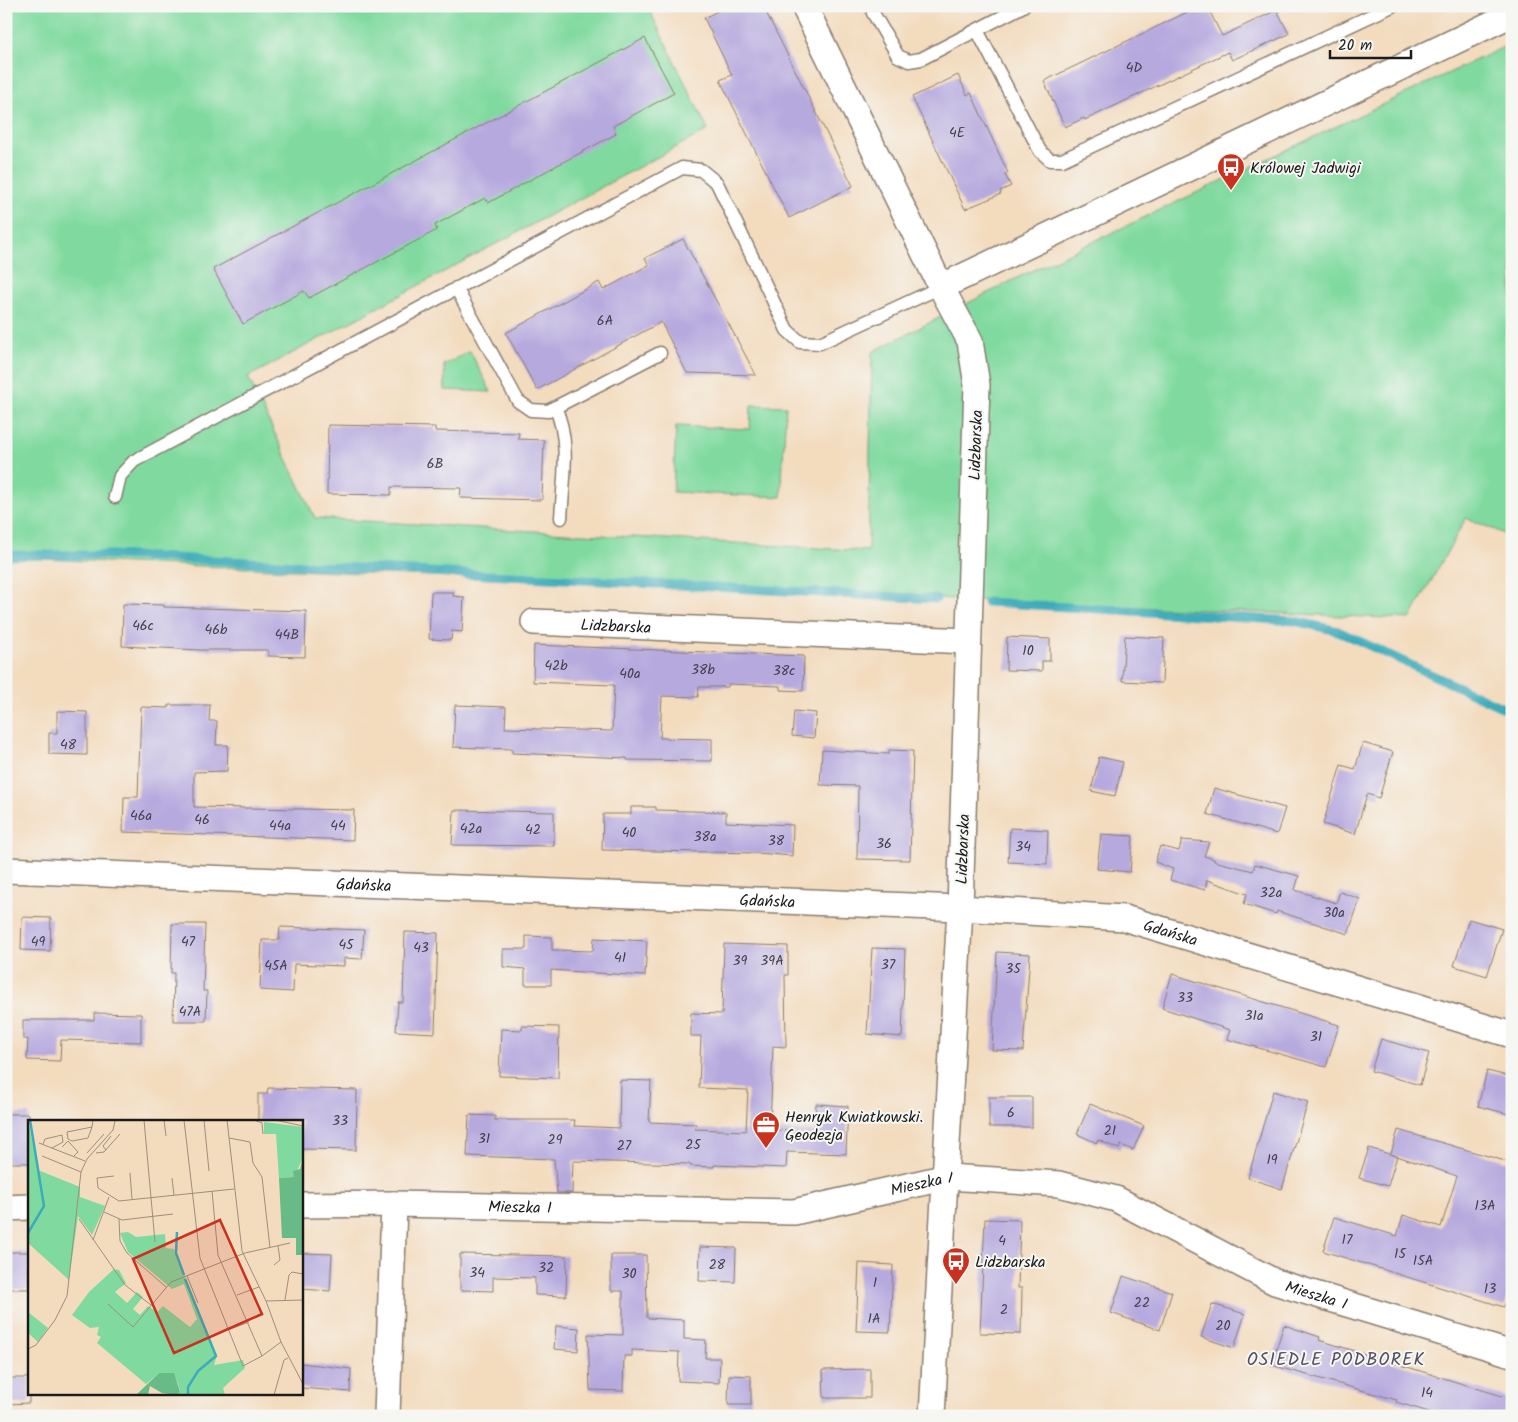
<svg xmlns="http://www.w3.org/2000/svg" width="1518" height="1422" viewBox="0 0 1518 1422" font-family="Kalam,sans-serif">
<rect width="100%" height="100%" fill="#f6f6f2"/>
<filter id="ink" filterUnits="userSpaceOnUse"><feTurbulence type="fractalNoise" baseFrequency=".02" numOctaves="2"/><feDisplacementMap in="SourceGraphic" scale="10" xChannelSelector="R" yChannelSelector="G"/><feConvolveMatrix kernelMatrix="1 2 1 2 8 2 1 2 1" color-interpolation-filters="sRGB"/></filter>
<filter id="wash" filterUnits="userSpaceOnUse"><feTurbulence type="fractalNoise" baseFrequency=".0096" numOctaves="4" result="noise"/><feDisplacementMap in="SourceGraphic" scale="20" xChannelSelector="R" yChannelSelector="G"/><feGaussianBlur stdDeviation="1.12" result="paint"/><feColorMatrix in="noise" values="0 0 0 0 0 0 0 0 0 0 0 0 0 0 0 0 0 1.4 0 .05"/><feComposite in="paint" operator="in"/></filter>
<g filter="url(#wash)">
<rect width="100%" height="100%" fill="#f3dbbe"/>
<!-- green -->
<path fill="#80da9f" stroke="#4e7b5e" d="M6 6H653L649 9 708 130 248 377 315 518 868 551 872 352 1023 275 1512 43V537L1466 518 1410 619 40 559 6 560Z
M470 351 491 392 445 390 444 365Z
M751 405 786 406 781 497 673 492 676 426 750 429Z"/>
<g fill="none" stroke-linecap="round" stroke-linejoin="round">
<!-- stream -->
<path stroke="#3cabba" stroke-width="9" d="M6 555H115L936 599
M987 602 1295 621 1338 631 1512 712"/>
</g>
<g id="blocks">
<!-- building -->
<path fill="#b5a9de" d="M727 6H763L853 186 789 218 720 80 732 75 704 18Z
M1200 6H1207L1222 36 1277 10 1289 34 1232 60 1228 52 1085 120 1084 118 1065 127 1044 81Z
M645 38 674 93 613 126 616 134 550 169 488 203 485 198 435 225 437 230 309 298 304 291 243 324 213 269Z
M958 75 967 95 971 93 1008 173 1005 175 1011 186 1000 191 1001 194 965 209 912 97Z
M683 239 756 375 687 373 661 322 537 390 506 333 599 282 603 290 649 265 645 258Z
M328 425 435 427V431L519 433 518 439 544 440 542 500 460 498 461 488 391 487V495L327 494Z
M431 592H454L453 596 464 597 462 632 452 631 451 640 429 639Z
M123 604 164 605V607L306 611 305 657 268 656V650H200L122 646Z
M1125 636 1164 638 1162 683 1122 681Z
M1007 637 1050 639V661H1042V671L1006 670Z
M534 645 804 656 803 691 780 690V686L728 684V687H699L698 697 662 696 660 738 712 739V761L627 760V758L512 753V749L453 747 455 705 506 707 505 728 612 731 614 685 533 682Z
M169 705H210L209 721H217L216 745H228L227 771 194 772V807L354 810 353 840 123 832 124 797H138L141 707 169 708Z
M57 711 87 712V755L49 754V733H57Z
M794 711 816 713 814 738 792 736Z
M1363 743 1393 752 1379 798 1367 794 1355 834 1323 824 1341 765 1355 769Z
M822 750 889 754V750L913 751 910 860 857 859 858 786 820 785Z
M1099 757 1123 762 1115 796 1091 791Z
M1214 788 1285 808 1277 834 1207 814Z
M631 807H656V810L726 812V822L793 825 792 856 758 853 602 850 603 814H631Z
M454 810 554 812V846L452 845Z
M1010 828 1048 830 1047 864 1008 862Z
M1101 834 1133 836 1130 872 1097 869Z
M1182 840 1209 842 1204 856 1214 859V861L1253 871 1255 864 1299 876 1295 890 1336 903 1340 892 1360 899 1348 934 1277 911 1276 914 1244 904 1247 894 1207 880 1205 890 1170 880 1173 869 1155 862 1160 846 1179 851Z
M22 917 51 918 50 951 21 950Z
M1469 919 1502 929 1487 976 1454 966Z
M172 924H205L203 991H207L206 1021H173L174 973H171Z
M280 927 364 930 362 959 344 958V966L294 964 293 992 260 990 262 940H279Z
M405 932 438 933 435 1033 396 1031 398 1002H403Z
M526 936 552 937V950L593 951 594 938 647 941 645 976 551 970V985H525V969L503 967V949H526Z
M724 944 788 946V975H785L786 1047 773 1046 770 1130 815 1132 816 1104 848 1106 846 1154 787 1152 786 1168 714 1165V1167L690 1166V1164L573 1161 572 1193H557L554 1159 467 1156 469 1115 495 1116V1120H575L574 1126 619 1128 620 1080 651 1081 649 1122 696 1124 695 1129 746 1131 748 1090 699 1088 701 1036H691V1013L722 1014Z
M872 948 905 949 902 1037 867 1034Z
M997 952 1030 954 1023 1051 992 1050Z
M1172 974 1339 1025 1326 1067 1227 1039 1230 1030 1162 1008Z
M94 1013 141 1014V1042L61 1040 60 1061 27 1060 28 1039H23V1020H94Z
M522 1026 559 1027 558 1078 499 1076 501 1029 522 1030Z
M1381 1039 1429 1053 1420 1085 1371 1071Z
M1487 1071 1512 1077V1115L1478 1106Z
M268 1088 357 1090 356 1150 301 1149V1121H258V1094H267Z
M1273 1091 1308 1102 1282 1189 1248 1178Z
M989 1097H1032V1127H989Z
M1090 1104 1144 1126 1133 1150 1121 1145 1119 1149 1098 1140 1097 1143 1077 1134Z
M6 1114H29V1163H6Z
M1398 1130 1512 1163V1281L1504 1307 1323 1251 1334 1217 1397 1236 1403 1215 1441 1227 1457 1176 1397 1156 1388 1186 1359 1178 1369 1148 1396 1156 1391 1154Z
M985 1219 1020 1220 1018 1288H1022L1021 1334 980 1333Z
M700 1247 736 1248 735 1282 699 1281Z
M6 1252H29V1289H6Z
M301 1253 332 1254 330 1291 301 1289Z
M460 1254 567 1256 566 1296 535 1295V1278L493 1277V1291L460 1290Z
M611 1255H646L647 1318 684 1320V1339L706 1340 705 1358H720L719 1383 678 1381 679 1352 632 1350V1356H624L623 1391 590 1390 588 1334 623 1335V1291H611Z
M859 1263 893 1265 890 1332 856 1331Z
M1123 1276 1172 1292 1160 1330 1111 1313Z
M1212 1304 1245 1314 1234 1348 1201 1337Z
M1284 1325 1320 1337 1319 1340 1512 1399V1416H1442L1396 1402 1397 1400 1271 1365Z
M556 1326 579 1328 578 1351 554 1349Z
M301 1363 351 1369 350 1392 301 1388Z
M870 1369V1398H824L823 1370Z
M729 1375 751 1376V1405H728Z
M6 1378H29V1403L6 1404Z"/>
</g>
</g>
<g filter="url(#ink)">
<use href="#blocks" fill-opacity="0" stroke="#887c6d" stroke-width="1"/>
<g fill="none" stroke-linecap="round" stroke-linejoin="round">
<!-- service casing -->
<g stroke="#887c6d" stroke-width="15">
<path id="service" d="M873 13 898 56 909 61 921 59 1023 6
M977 30 1040 151 1050 160H1062L1392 6
M456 288 518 401 531 410 548 411 660 353
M555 407C571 441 563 482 561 518
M115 497 120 476 134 461 682 168 701 170 717 183 787 330 800 342 820 343 941 287"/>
</g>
<!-- minor casing -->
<g stroke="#887c6d" stroke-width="28">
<g id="minor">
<path d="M804 6 941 287 970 341 977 385 960 908 932 1416"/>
<path d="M941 287 1512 14"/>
<path id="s1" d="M534 622 968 641"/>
<path id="s2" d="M6 870 960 908 1124 918 1512 1035"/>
<path id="s3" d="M301 1205 394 1204 794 1212 947 1177 1059 1184 1116 1199 1275 1282 1512 1354"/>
<path d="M6 1208 29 1207"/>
<path d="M387 1416 394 1204"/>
</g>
</g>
<!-- service -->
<use href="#service" stroke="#fff" stroke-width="12"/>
<!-- minor -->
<use href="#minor" stroke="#fff" stroke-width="25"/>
</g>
</g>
<!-- icons -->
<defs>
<g id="bus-pin" transform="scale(1.4375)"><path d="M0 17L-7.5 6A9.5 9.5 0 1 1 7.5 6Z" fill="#c8321e" stroke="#f6f6f2"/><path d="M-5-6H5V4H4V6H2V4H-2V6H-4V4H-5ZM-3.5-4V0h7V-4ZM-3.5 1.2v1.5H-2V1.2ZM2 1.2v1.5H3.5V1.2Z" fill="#fff"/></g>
<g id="office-pin" transform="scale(1.4375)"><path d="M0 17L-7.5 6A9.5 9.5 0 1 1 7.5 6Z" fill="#c8321e" stroke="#f6f6f2"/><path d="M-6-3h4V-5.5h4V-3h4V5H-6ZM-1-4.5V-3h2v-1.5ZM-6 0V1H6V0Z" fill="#fff"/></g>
</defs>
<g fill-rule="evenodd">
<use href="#bus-pin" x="1231" y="167"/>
<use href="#office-pin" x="766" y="1125"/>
<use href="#bus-pin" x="956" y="1261"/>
</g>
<g text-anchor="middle" stroke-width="4" stroke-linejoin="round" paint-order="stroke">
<!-- number labels -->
<g font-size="14" fill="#423f4c">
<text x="1134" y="72">4D</text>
<text x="957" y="137">4E</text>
<text x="605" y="325">6A</text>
<text x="435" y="468">6B</text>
<text x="143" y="630">46c</text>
<text x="216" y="634">46b</text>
<text x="287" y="639">44B</text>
<text x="1028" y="655">10</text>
<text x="556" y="670">42b</text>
<text x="703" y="674">38b</text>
<text x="784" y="675">38c</text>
<text x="630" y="678">40a</text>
<text x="68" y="749">48</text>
<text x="141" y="820">46a</text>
<text x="202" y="824">46</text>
<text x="280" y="830">44a</text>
<text x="338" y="830">44</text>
<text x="471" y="833">42a</text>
<text x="533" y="834">42</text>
<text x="629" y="837">40</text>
<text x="705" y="841">38a</text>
<text x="776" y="845">38</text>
<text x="884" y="848">36</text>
<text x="1023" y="851">34</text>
<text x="1271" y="897">32a</text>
<text x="1334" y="917">30a</text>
<text x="38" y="946">49</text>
<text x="188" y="946">47</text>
<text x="346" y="949">45</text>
<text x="421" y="952">43</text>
<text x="620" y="962">41</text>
<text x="740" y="965">39</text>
<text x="772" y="965">39A</text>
<text x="888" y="969">37</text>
<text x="276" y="970">45A</text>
<text x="1013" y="973">35</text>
<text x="1185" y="1002">33</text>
<text x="190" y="1016">47A</text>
<text x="1254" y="1020">31a</text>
<text x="1316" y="1041">31</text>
<text x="1011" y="1117">6</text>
<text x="340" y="1125">33</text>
<text x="1110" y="1135">21</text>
<text x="484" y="1143">31</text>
<text x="555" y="1144">29</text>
<text x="693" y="1149">25</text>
<text x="624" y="1150">27</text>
<text x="1272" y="1164">19</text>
<text x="1485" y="1210">13A</text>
<text x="1347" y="1244">17</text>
<text x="1002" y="1245">4</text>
<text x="1400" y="1258">15</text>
<text x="1423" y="1265">15A</text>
<text x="717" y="1269">28</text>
<text x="546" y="1272">32</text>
<text x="477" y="1277">34</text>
<text x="629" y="1278">30</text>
<text x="875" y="1287">1</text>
<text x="1490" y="1293">13</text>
<text x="1142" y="1307">22</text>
<text x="1004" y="1314">2</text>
<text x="874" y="1323">1A</text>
<text x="1223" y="1330">20</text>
<text x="1427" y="1397">14</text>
</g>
<!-- poi labels -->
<g font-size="16" fill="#1c1c1c" stroke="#f6f6f2" text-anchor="start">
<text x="1250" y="173">Królowej Jadwigi</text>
<text x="785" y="1122">Henryk Kwiatkowski.<tspan x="785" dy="18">Geodezja</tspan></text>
<text x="975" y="1267">Lidzbarska</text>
</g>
<!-- street labels -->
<g font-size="16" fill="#1c1c1c" stroke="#f6f6f2">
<text transform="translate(975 445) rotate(-88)" y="6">Lidzbarska</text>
<text dy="6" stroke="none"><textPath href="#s1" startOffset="82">Lidzbarska</textPath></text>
<text transform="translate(962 849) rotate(-88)" y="6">Lidzbarska</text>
<text dy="6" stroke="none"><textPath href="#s2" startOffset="358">Gdańska</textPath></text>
<text dy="6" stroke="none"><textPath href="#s2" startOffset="762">Gdańska</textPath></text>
<text dy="6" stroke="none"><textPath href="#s2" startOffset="1168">Gdańska</textPath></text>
<text dy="6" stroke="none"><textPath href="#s3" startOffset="624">Mieszka I</textPath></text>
<text dy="6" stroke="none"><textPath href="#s3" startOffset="219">Mieszka I</textPath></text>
<text dy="6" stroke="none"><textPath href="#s3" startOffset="1044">Mieszka I</textPath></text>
</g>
<!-- neighbourhood labels -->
<g font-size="18" letter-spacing="1" fill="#524d60" stroke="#f6f6f2">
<text x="1336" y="1365">OSIEDLE PODBOREK</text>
</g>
</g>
<!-- overview -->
<g transform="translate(28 1120)">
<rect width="275" height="275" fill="#f3dbbe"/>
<path d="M0 0 10 50 52 67V77L77 86 64 115 50 96 41 160 0 123ZM236 2 275 7V38L266 57 251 58 248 14H236ZM100 112 108 117 137 114 138 128 146 129 189 235 186 245 215 240 217 248 195 268 197 275H149L152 271 149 261 131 253 118 264 69 223 73 217 69 215 71 207 62 208 44 195 61 172 86 149 91 150 98 163 87 172 99 183 109 172 115 177 105 189 112 195 120 186 129 192 135 186 162 207 169 199 156 164 144 169 100 132 92 113ZM0 192 20 208 10 222 0 213Z" fill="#80da9f"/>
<path d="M274 25H275V135H268V118H254L251 58 266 57 265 51 272 49 275 38ZM131 253H146L152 272 149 275 134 273 122 266 120 275H108Z" fill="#68ba86"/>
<path fill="none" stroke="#3cabba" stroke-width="2.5" d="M149 112 148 133 156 155M0 113 16 86 2 0M157 159 188 236 170 251 160 267V275"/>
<path fill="none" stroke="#9d8f7d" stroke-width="1" d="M116 0 127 122M136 0 138 16M156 0 172 138 215 246 234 236M176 0 181 51M199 0 214 131 238 181 253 222 275 264M226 0 234 3 235 14M247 0 275 6M64 7 39 12 40 19 44 21 60 18 64 7 65 0M201 18 222 22 225 43 234 57 242 128M11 23 57 41M15 24 17 19 34 15 35 22 24 28M34 27 40 21 50 32 46 36M78 30 75 26 83 16M59 33 76 14M68 33 76 32 92 14M14 36 53 52M102 53 104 79M86 56 69 58 70 68 91 81 206 69M144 58 146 75M184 71 190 135 234 236 253 222M76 92 94 100 145 94M51 99 97 165 123 185M91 99 92 121 99 133 138 167M65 120 81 77M246 145 252 140 250 126M159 156 170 183M209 175 231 167M257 180 261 155 264 152 275 154M238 181 275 180M80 184 105 207 143 162 217 133 262 123M200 210 221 202M0 229 8 225 27 200 39 176 53 52 59 39 85 10 87 1M246 275 256 240 260 238"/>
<path fill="#c8321e" fill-opacity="0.15" stroke="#c8321e" stroke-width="2.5" d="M192 100 234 194 146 233 105 139Z"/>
<rect width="275" height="275" fill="none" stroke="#1c1c1c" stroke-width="2.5"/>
</g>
<!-- margin -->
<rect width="1518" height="1422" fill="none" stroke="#f6f6f2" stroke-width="25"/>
<!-- scale -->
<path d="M1330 50v8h81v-8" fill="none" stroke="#1c1c1c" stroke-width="2.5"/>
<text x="1338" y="50" font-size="15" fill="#1c1c1c" stroke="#f6f6f2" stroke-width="4" paint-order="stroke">20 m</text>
</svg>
